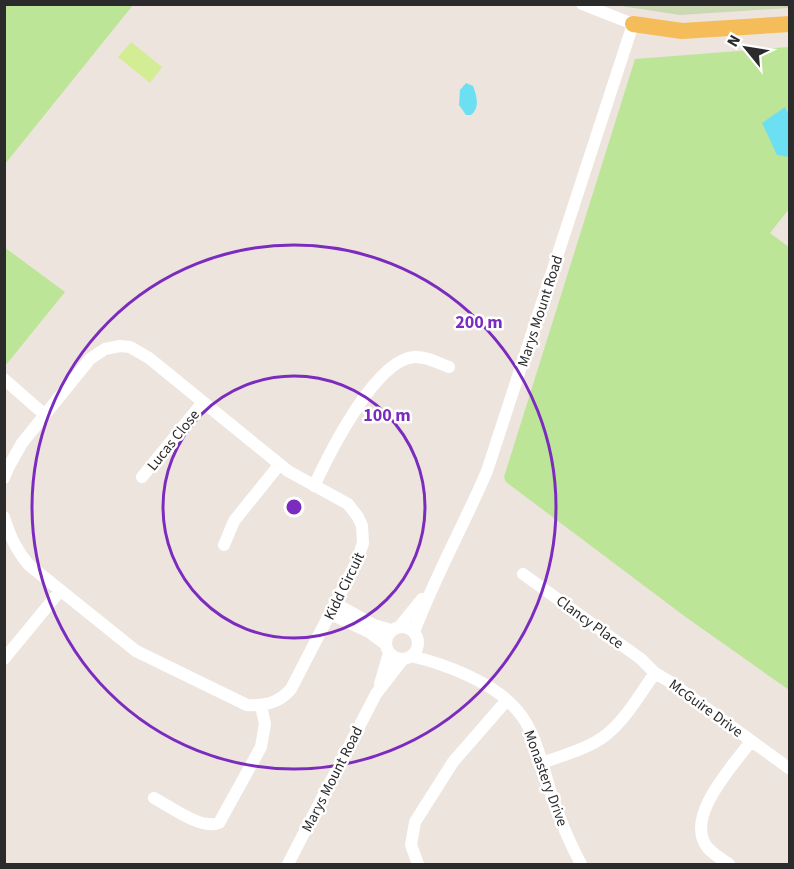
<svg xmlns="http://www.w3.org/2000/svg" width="794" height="869" viewBox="0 0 794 869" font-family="'Source Sans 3',sans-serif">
<rect width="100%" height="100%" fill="#ede4dd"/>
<!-- green -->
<path fill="#bce597" d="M5 4 133 5 5 164 4 5Z
M789 47V209L770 233 790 248 789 690 687 618 506 482 504 477 635 59Z
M4 247 65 292 5 366H4Z"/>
<!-- cemetery -->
<path fill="#cad8b3" d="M789 4V8L680 15 615 5Z"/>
<!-- pitch -->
<path fill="#d2ed93" d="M131 42 162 67 150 83 118 57Z"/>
<!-- water -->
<path fill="#6ce0f2" d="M466 83 473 86C477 96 480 108 471 115H466L459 105 460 90Z
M785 107 789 115V157L777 155 762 123Z"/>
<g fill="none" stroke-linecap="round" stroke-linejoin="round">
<!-- minor -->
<path stroke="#fff" stroke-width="12" d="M4 379 45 415
M142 477 203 402
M4 478 8 468 22 443 90 359 105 349 120 346 130 347 149 358 288 471 348 504 358 517 362 526 363 543 357 561 291 689C279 703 265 706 247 705L136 651 29 565C16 550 10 536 4 517
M314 486C329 454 375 360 414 357 426 356 438 363 449 367
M224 545 234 521 279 465
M523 574 641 659 655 673
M336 604 374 625 391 630
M331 614 369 632 385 644
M400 626 422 599
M386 643a16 16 0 1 1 32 0a16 16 0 1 1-32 0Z
M414 632C435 576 464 525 487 471L633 24 582 4
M411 656C445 664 493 682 516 709 536 731 542 765 551 793 559 817 569 842 581 864
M4 659 60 591
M380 684 389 653
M542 763C563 755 588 749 606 735 626 719 640 694 655 673L672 683 790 769
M154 798C171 807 201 830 219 823L261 747 265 724 261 706
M288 864 376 694 403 659
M418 864 411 845 415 822 453 762 507 700
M729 864C721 859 713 854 707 847 684 816 734 765 751 741"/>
<!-- major -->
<path stroke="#f5bd5a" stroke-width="16" d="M633 24 682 31 790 24"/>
</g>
<!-- distance rings -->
<g fill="none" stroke="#7b2cbf" stroke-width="3">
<circle cx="294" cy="507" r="131"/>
<circle cx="294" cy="507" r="262"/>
</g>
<g text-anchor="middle" stroke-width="5" stroke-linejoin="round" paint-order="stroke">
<!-- street labels -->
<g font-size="15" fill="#2b2b2b" stroke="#fff">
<text transform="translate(540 311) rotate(-72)" y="5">Marys Mount Road</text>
<text transform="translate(173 440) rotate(-51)" y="5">Lucas Close</text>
<text transform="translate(344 586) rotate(-64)" y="5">Kidd Circuit</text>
<text transform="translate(590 622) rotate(36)" y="5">Clancy Place</text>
<text transform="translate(706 708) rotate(36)" y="5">McGuire Drive</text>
<text transform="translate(546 778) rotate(70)" y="5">Monastery Drive</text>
<text transform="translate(332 779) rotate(-63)" y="5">Marys Mount Road</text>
</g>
</g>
<circle cx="294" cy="507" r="9" fill="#7b2cbf" stroke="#fff" stroke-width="3"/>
<g font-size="18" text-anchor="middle" font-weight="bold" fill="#7b2cbf" stroke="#fff" stroke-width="5" stroke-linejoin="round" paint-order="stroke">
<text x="479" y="328">200 m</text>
<text x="387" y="421">100 m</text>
</g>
<!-- border -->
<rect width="794" height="869" fill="none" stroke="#2b2b2b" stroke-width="12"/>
<!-- north arrow -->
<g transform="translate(746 48) rotate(300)" stroke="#ffffff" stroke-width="4.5" paint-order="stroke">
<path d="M0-4.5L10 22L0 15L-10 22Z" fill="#2b2b2b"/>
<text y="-9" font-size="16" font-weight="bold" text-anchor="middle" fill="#2b2b2b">N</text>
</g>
</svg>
